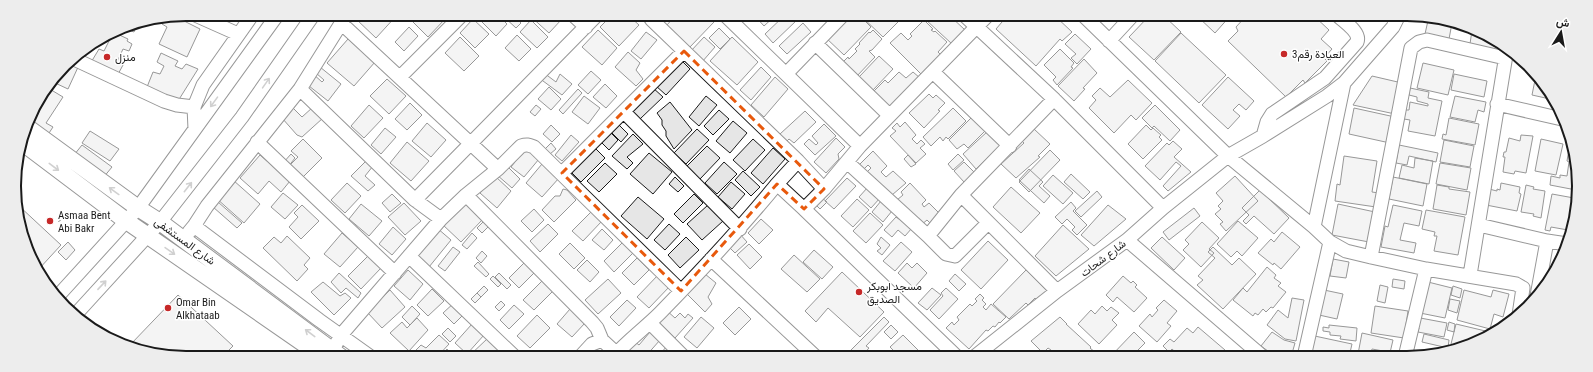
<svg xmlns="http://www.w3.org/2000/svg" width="1593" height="372" viewBox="0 0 1593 372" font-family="'Roboto Condensed',Vazirmatn,sans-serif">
<rect width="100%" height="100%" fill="#fff"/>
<!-- building -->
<path fill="#e6e6e6" stroke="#1a1a1a" d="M361 14H396L397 15 376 38 356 19Z
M405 14H443L446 18 428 37Z
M490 14H497L507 24 496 36 482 22Z
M505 14H512L521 23 516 28 503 16Z
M557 14 562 19 549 33 529 15Z
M612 15H628L639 25 619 46 600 27Z
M676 15H706L714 22 689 48 666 26Z
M754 15H776L764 26Z
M785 15H792L797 20 773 43 765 34Z
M847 15H859L871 27 844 55 825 37Z
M860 15H905L883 37Z
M929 15H949L965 30 952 44 925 19Z
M1008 15H1054L1072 32 1062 41 1060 39 1036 66 996 29Z
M1150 15H1163L1181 32 1154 60 1129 37Z
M1196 15H1231L1215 33Z
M1247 15H1313L1329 30 1321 39 1332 49 1324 58 1327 61 1305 83 1303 80 1286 97 1228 41 1238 31 1236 27Z
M174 16 200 29 187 57 159 44 167 27 162 24 165 18Z
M1429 16 1452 23 1449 39 1425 34Z
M473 19 489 34 475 48 460 33Z
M531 20 548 37 537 48 520 32Z
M924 20 933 29 931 30 934 32 935 31 947 42 938 52 941 55 925 78 890 43 901 33 908 40 912 36 910 34Z
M803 23 811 32 787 54 779 46Z
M137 24 134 32 121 27Z
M409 27 418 36 404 51 395 42Z
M719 28 730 39 720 49 709 38Z
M598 30 617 48 602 65 582 47Z
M873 30 882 39 872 50 869 51 875 57 856 77 842 63 848 57 849 59 857 51 855 49 860 44 859 43 869 32 870 33Z
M1472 30 1493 37 1501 44 1500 50 1470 44Z
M113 32 128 39 127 41 132 44 129 51 123 49 117 62 123 65 116 78 90 64 99 49 104 51 110 39 105 37Z
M646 32 657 40 641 59 631 51Z
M1181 33 1226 75 1199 103 1155 61Z
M1075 34 1091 49 1077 64 1071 58 1076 54 1065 44Z
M517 35 531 49 519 61 505 48Z
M460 37 479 56 464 71 445 53Z
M704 37 715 47 702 62 690 52Z
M732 37 758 62 737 85 710 61Z
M348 39 375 62 354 86 327 63Z
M1060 49 1074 63 1071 67 1073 68 1057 85 1053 80 1056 77 1044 65Z
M628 52 640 63 636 70 643 79 636 86 615 67Z
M161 53 178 61 175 66 182 69 186 64 198 69 178 101 147 87 153 72 160 74 164 66 157 62Z
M879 56 893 69 873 90 859 77Z
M679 58 690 69 666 95 655 85Z
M1084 59 1097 73 1083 88 1085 89 1074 101 1058 86Z
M70 61 79 65 68 89 53 82Z
M1423 63 1454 70 1448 95 1417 88Z
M320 67 341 84 328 101 304 82 312 73 322 82 324 80 316 73Z
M761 67 771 77 751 100 740 90Z
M591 71 601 80 588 94 578 85Z
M899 72 906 78 913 72 920 78 889 110 871 94 885 80 888 83Z
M544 73 556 82 560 74 572 84 562 95 539 78Z
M1454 74 1487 81 1484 97 1451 90Z
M1536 75 1544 81 1551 97 1550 99 1532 95Z
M1372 76 1402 83 1395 114 1353 105Z
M775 77 788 89 764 117 751 105Z
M1228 77 1254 101 1246 110 1239 104 1233 110 1240 116 1228 129 1202 105Z
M387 79 406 96 389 114 370 96Z
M1128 80 1152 103 1136 120 1131 115 1114 133 1089 108 1096 100 1092 96 1100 88 1110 97Z
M605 84 617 96 606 108 593 97Z
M549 87 561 99 551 110 538 99Z
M652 87 663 97 640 119 630 109Z
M48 88 63 97 46 123 53 127 47 136 28 124 32 110Z
M1410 88 1429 92 1428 98 1442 101 1435 136 1408 131 1410 120 1404 119 1405 110H1409L1410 102 1428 106V104L1417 101V97L1409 95Z
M578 89 582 93 563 114 559 110Z
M929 94 933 98 936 95 945 103 938 110 940 111 924 128 909 113Z
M584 96 600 108 588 124 572 112Z
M706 96 717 105 699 126 689 117Z
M1455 96 1486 102 1484 112 1478 110 1475 122 1450 117Z
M670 102 692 130 674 149 666 136V131L662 125V120L657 113Z
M410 103 422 115 407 130 395 119Z
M369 105 383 118 364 138 351 126Z
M536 105 541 109 535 116 530 112Z
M1155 105 1180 130 1170 141 1154 126 1152 128 1142 118Z
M313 107 323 118 302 137 297 135 282 118 293 108 302 117Z
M953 108 966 121 948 139 946 137 943 141 940 137 931 146 923 137Z
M1354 108 1395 117 1390 143 1349 134Z
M719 110 729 119 713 135 704 126Z
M805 111 816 122 794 143 789 139 787 141 780 134Z
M975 114 988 128 968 148 964 144 957 149 949 140Z
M1449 118 1479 124 1475 145 1442 139 1443 134 1446 135Z
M733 121 747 133 730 153 716 141Z
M616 122 628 134 621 142 609 130Z
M905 122 916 135 912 139 917 144 921 140 925 144 920 148 926 154 916 163 890 136 896 131 892 128 897 123 900 127Z
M427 123 446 140 431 157 412 141Z
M824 124 836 136 815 155 804 144 809 139 816 145 818 143 812 136Z
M551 125 560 134 552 142 543 134Z
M1146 125 1151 130 1153 128 1161 135 1159 137 1162 140 1143 159 1128 144Z
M385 128 396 137 381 154 371 145Z
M697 129 709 140 686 164 674 153Z
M1034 129 1050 144 1038 156 1040 157 1016 178 1001 164 1024 143 1022 141Z
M608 130 618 140 609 150 599 140Z
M90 131 119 149 110 161 82 143Z
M988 131 1001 145 976 169 963 154Z
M633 134 643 144 627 157 633 163 627 169 612 156Z
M571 135 579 142 562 161 555 155Z
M1521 135 1533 136 1526 173 1515 171 1514 174 1503 172 1505 157H1503L1504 152H1506L1509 138 1520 141Z
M836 138 845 147 838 154 839 159 826 173 814 162Z
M303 139 322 158 302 178 290 165 298 157 291 151Z
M753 139 765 150 745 171 733 160Z
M1541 139 1563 144 1556 175 1535 171Z
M1572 139 1573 142 1576 190 1550 185 1551 176 1560 178V175L1567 176 1569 162 1567 161 1569 149 1567 148 1569 140Z
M1444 140 1474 146 1470 167 1440 162Z
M1173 141 1182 149 1174 157 1191 172 1168 191 1163 186 1181 166 1176 162 1160 180 1145 166 1167 143 1169 145Z
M407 142 429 161 411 181 390 163Z
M551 143 556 149 550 154 545 149Z
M82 145 112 167 103 178 74 155Z
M1399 145 1438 153 1436 162 1409 156 1407 165 1396 163Z
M593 146 605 158 581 182 569 170Z
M707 146 720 158 700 179 687 166Z
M526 148 539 159 524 177 511 167Z
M773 148 785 159 763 184 751 173Z
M1050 150 1060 160 1029 192 1019 182Z
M873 151 887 166 881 172 886 177 893 171 906 183 892 195 875 178 874 179 867 172 871 168 868 165 863 170 859 165Z
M649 153 672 172 653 194 630 174Z
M291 154 295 158 288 167 283 163Z
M958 154 964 160 953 170 948 164Z
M260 155 290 181 281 192 269 181 258 194 240 178Z
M908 155 916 164 911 167 904 159Z
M1344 156 1377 161 1372 192 1379 193 1376 207 1335 201 1337 184 1340 185Z
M1415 158 1433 161 1429 184 1399 178 1402 165 1414 168Z
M366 161 373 166 365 176 375 185 368 191 351 176Z
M724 162 737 174 717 194 705 183Z
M964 162 974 172 964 182 954 171Z
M605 163 617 174 599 192 587 181Z
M1440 163 1471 168 1467 190 1436 184Z
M542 164 559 178 542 197 526 183Z
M506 165 520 179 512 188 497 175Z
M1029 169 1043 182 1039 186 1050 196 1044 203 1019 180Z
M743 171 760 187 751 196 735 180Z
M1071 174 1090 192 1083 199 1064 182Z
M1053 175 1073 193 1063 204 1043 186Z
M495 176 511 191 497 208 480 193Z
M1235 176 1258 201 1226 231 1220 224 1223 222 1215 214 1221 209 1218 206 1223 201 1216 193Z
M675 177 684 186 678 192 669 184Z
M1393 177 1427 184 1423 206 1389 199Z
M847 178 856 186 834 209 825 201Z
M233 180 260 204 244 223 216 198Z
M731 182 745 194 732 209 718 197Z
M347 183 361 196 345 213 331 200Z
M910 183 926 200 922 204 924 207 929 203 941 215 931 224 927 220 921 225 897 200 903 195 901 192Z
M1501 183 1520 187 1519 193 1521 194 1517 211 1486 205 1489 189 1497 191V189L1500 190Z
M1437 185 1449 187V189L1470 192 1466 215 1433 209Z
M1526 185 1534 187 1533 189 1545 191 1541 218 1533 216 1534 214 1521 212Z
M868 187 880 198 871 208 859 197Z
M1011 187 1040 213 1021 233 993 207Z
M563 189 567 190 576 200 554 222 542 210 555 196H560Z
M1260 190 1289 218 1274 234 1254 216 1246 224 1243 221 1249 215 1242 208Z
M1097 191 1102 197 1081 217 1075 211Z
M283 193 298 205 285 219 271 207Z
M392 194 401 203 390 212 382 203Z
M694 194 703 203 683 223 674 214Z
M1552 194 1574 198 1568 230 1551 227 1550 231 1545 230Z
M638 197 664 219 647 239 621 216Z
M822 198 827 202 820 209 816 205Z
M857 199 869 210 853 227 841 216Z
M464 201 483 219 461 242 442 224Z
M881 201 892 211 883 222 872 212Z
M218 202 242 223 237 228 213 207Z
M1071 202 1076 208 1073 211 1087 225 1077 235 1072 230 1075 227 1067 219 1062 224 1055 217Z
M404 203 421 221 405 235 388 217Z
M361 204 382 221 369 236 349 219Z
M1338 204 1375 212 1369 242 1332 235Z
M18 205 61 245 38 270 23 241Z
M302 205 319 221 301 239 289 227 298 217 294 213Z
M708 205 723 221 702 240 687 224Z
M1108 205 1126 219 1094 246 1081 235Z
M1393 205 1422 211 1419 226 1404 223 1400 240 1416 243 1414 253 1381 247 1385 226 1388 227Z
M1194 208 1200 216 1169 240 1163 232Z
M534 209 544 220 532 232 521 221Z
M1426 210 1465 217 1458 255 1434 251 1437 236H1434L1435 232 1422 229Z
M592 211 602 221 583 241 572 231Z
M870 213 883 225 866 243 853 231Z
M896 217 912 228 905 236 898 230 892 237 884 230Z
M761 219 773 230 759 244 748 233Z
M484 221 489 226 482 233 477 228Z
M1238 221 1258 238 1242 256 1237 251 1231 257 1217 244Z
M1202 222 1219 238 1209 249 1214 253 1201 267 1183 250 1189 244 1185 240Z
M548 224 558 234 540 252 530 241Z
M669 224 680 234 665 250 654 240Z
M1063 225 1089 249 1056 276 1035 256Z
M393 227 406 239 392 255 379 244Z
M437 228 451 240 429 267 414 255Z
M602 229 613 240 604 250 592 240Z
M1282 232 1300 247 1281 269 1274 263 1273 265 1258 253 1271 239 1274 242Z
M342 233 358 247 340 267 324 254Z
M472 233 477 238 467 249 462 245Z
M739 233 747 242 735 253 727 245Z
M287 236 310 258 304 265 308 269 297 281 263 248 274 237 281 243Z
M686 237 699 250 680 268 668 255Z
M881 237 890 245 882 255 877 251 881 248 877 244Z
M1162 237 1185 258 1174 270 1151 248Z
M988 241 1008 260 981 289 961 270Z
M68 242 75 250 66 260 58 252Z
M623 242 633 253 614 272 604 261Z
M901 242 912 252 895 271 883 261Z
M570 243 585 258 574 269 559 254Z
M749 244 762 257 750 269 737 255Z
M453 247 460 252 445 271 438 266Z
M1213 247 1232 265 1239 258 1256 274 1223 309 1197 285 1203 280 1198 276 1215 258 1208 252Z
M814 250 833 267 822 279 803 262Z
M482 251 487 256 481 263 476 258Z
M794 255 820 279 807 292 781 269Z
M368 256 381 268 361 289 348 276Z
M637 258 649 270 634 285 622 273Z
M1333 259 1349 262 1346 278 1330 276Z
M587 260 599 272 590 282 577 270Z
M478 262 489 274 486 277 474 266Z
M524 263 534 273 519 288 509 278Z
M907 263 912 268 917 263 927 273 914 288 898 273Z
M1267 267 1276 275 1274 278 1281 283 1278 286 1286 292 1273 308 1271 307 1266 312 1263 309 1258 315 1255 313 1253 316 1233 300 1243 288 1247 292Z
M408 270 423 284 410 300 394 286Z
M1026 270 1047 291 1041 297 1040 296 1036 299 1035 298 1028 305 1026 303 1009 319 993 304Z
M842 272 884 312 860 337 828 308 816 322 805 311Z
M339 273 361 293 358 298 346 288 341 293 331 282Z
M499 273 511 285 507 289 495 277Z
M659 274 671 285 649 308 637 297Z
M705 274 716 283 708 297 712 304 705 312 687 294Z
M955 274 966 284 959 291 949 281Z
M493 276 501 284 498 287 490 279Z
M1123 276 1131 283 1133 281 1137 285 1135 287 1147 298 1134 312 1117 297 1113 302 1106 295Z
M545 278 555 289 534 310 523 300Z
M608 279 621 293 598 314 585 300Z
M1393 279 1405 281 1404 289 1392 287Z
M323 282 340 296 345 293 351 298 334 315 311 292Z
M1428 282 1452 288 1445 318 1420 313Z
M1380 285 1388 287 1385 303 1377 301Z
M484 286 488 290 481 297 477 293Z
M1453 286 1462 289 1460 298 1451 295Z
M932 288 941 295 927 310 918 303Z
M946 288 958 299 939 319 930 310 943 296 941 293Z
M432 289 444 301 428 316 417 305Z
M390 290 405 307 382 328 367 312Z
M1324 290 1343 294 1337 319 1319 315Z
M1464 290 1491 297 1493 290 1509 294 1503 317 1494 314 1490 329 1457 320Z
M477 293 481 297 475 303 471 299Z
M980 294 984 298 982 300 986 304 983 307 986 310 991 304 1006 317 1000 323 999 322 995 327 993 326 988 331 986 330 969 349 946 328 952 322 954 325 959 320 957 317 970 304 972 306 977 301 975 299Z
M178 295 233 346 223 356H163L130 345Z
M1292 298 1304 300 1296 341 1285 339 1267 325 1278 310 1288 318Z
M1450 299 1460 301 1457 313 1448 310Z
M627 300 636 308 619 326 610 317Z
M1164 300 1177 311 1167 323 1171 326 1157 342 1139 326 1150 314 1152 317 1158 310 1156 308Z
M501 301 505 305 499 311 495 307Z
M455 302 466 312 454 324 443 313Z
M514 305 524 314 509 329 500 320Z
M412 306 420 314 410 325 402 317Z
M1102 306 1107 311 1111 307 1119 313 1112 320 1117 325 1099 344 1078 324 1091 310 1095 314Z
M1375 306 1408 311 1404 338 1371 333Z
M739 307 751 319 735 335 723 323Z
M570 309 585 323 572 337 557 324Z
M666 310 675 318 680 313 685 318 688 314 693 318 675 338 656 320Z
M537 315 550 328 530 348 517 336Z
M701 317 714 328 697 348 684 337Z
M884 317 889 322 866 346 869 348 861 357H844Z
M1060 317 1067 324H1066L1091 347 1090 348 1101 357H1046L1051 350 1048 348 1043 353 1031 341Z
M1415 317 1447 323 1444 337 1418 332 1419 328 1413 327Z
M417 318 428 330 409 351 390 333 402 322 407 328Z
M1449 322 1455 324 1454 332 1447 330Z
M472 324 484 335 467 354 455 343Z
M1456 324 1494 333 1483 340 1475 341V343L1462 347 1451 344Z
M891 325 898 332 891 339 884 332Z
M1329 325 1357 328 1356 341 1340 339 1341 336 1330 335V332L1323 331V327L1329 328Z
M1198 327 1225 350 1219 357H1181L1172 349 1169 352 1163 346 1170 339 1174 342 1187 328 1193 333Z
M448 328 456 336 450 342 442 334Z
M650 332 660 340 645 357H627L623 353 634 341 639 345Z
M1134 332 1145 343 1138 350 1142 354 1140 357H1110Z
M1272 332 1284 340 1295 343 1291 357H1276L1261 346Z
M1362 333 1393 340 1389 357H1382L1383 351 1372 349 1370 356 1358 354Z
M1424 334 1449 340 1448 348 1422 342Z
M439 335 449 344 437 357H416L413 353 421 345 426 348Z
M903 335 919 351 913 357H909L905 352 900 357 890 347Z
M1310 335 1352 344 1349 357H1330L1310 352Z
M488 338 504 357H468Z
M668 345 681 357H661L659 355Z
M447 349 454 357H439Z"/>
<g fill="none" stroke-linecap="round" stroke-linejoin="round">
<!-- minor casing -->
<g stroke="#1a1a1a" stroke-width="15">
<path id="minor" d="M193 14 238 34
M572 14 586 27
M655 15 651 19 798 161 824 189
M725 15 860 146
M964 15 1054 99 1163 208
M1083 15 1228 156 1314 227 1330 242 1346 251 1371 257 1426 269 1516 284 1523 288 1519 315
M341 23 498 169
M1109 41 1133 15
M815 43 889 115
M72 58 164 101 177 105 194 107
M933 72 1010 146
M786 74 843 15
M400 77 463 14
M300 89 415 200 441 219
M1497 104 1562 119
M624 112 740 229
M195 129 194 107 203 85 253 14
M1263 136 1267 122 1272 114 1325 78 1357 42C1361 32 1344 22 1337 15
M257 142 395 273
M798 161 777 184 804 209
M847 162 928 236 946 254 955 256 988 223
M562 173 684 51
M466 195 592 322 597 328 602 340
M961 195 1057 291
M415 200 598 14
M1479 225 1547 241 1537 296
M194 226 207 206 300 89 347 14
M1314 227 1344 83
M189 232 194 226 319 320 371 357
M928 236 961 195 1054 99
M1127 240 1263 357
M1547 241 1567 244
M409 256 515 357
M1371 257 1411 48 1419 42 1427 40 1505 58
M711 259 816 357
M1470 275 1507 49
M57 297 138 208 278 14
M76 314 160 222 242 117 314 14
M650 323 684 357
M329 357 341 335 441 219 466 195 498 169 521 146C527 144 529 145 534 147L681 291
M580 357 592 344 602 340 616 353
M613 357C627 341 645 328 660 313 701 271 740 229 777 184
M957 357 804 209 824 189 860 146 988 15
M974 357 1057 291 1127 240 1163 208 1228 156 1263 136 1327 96 1344 83 1393 27 1399 15
M1304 357 1330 242
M1405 357 1426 269"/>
</g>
<!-- major casing -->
<g stroke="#1a1a1a" stroke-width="18">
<path id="major" d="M27 127 138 208 160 222 341 357
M23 143 125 220 323 357"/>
</g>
<!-- minor -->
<use href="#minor" stroke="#fff" stroke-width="13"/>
<!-- major -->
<use href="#major" stroke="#fff" stroke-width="16"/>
</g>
<!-- one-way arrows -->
<defs><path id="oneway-shaft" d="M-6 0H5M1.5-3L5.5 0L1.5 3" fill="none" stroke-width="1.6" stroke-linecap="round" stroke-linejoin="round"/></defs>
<g stroke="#989898">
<use href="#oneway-shaft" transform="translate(266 83) rotate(-55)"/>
<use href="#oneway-shaft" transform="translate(214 102) rotate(126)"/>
<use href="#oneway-shaft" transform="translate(54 167) rotate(37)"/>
<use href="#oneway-shaft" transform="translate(188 187) rotate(-52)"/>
<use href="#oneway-shaft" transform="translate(114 191) rotate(-144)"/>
<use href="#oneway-shaft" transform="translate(170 251) rotate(35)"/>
<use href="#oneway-shaft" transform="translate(102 285) rotate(-47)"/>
<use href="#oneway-shaft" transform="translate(310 333) rotate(-143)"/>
</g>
<!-- marked area -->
<path d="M0 0H1593V372H0ZM684 51 824 189 804 209 777 184 681 291 562 173Z" fill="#fff" fill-opacity=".55" fill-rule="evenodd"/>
<path fill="none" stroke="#e8590c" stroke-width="3" stroke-dasharray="8 5" stroke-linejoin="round" d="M684 51 824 189 804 209 777 184 681 291 562 173Z"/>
<!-- markers -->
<g fill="#c62828" stroke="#fff" stroke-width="1.5">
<circle cx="1284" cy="54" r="4"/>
<circle cx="107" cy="57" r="4"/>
<circle cx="50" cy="221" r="4"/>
<circle cx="859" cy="292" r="4"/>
<circle cx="168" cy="308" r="4"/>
</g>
<g text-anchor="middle" stroke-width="3" stroke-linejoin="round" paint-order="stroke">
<!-- poi labels -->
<g font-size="11" fill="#1a1a1a" stroke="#fff" text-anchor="start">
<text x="1292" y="58">3العيادة رقم</text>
<text x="115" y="61">منزل</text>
<text x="58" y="219">ِAsmaa Bent<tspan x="58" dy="13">Abi Bakr</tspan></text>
<text x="867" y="290">مسجد ابوبكر<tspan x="867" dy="13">الصديق</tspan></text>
<text x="176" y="306">Omar Bin<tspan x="176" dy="13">Alkhataab</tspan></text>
</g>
<!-- street labels -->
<g font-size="11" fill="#1a1a1a" stroke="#fff">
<text transform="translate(185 241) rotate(36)" y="4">شارع المستشفى</text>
<text transform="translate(1103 258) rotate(-37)" y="4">شارع شحات</text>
</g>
</g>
<!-- crop -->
<path d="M0 0H1593V372H0ZM186 21H1407A165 165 0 0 1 1572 186V186A165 165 0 0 1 1407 351H186A165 165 0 0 1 21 186V186A165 165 0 0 1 186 21Z" fill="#ededed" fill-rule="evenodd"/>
<path fill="none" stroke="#1a1a1a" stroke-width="2" d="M186 21H1407A165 165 0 0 1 1572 186V186A165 165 0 0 1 1407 351H186A165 165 0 0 1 21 186V186A165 165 0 0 1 186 21Z"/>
<!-- north arrow -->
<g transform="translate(1561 32) rotate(11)" stroke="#ffffff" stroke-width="3" paint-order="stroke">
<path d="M0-3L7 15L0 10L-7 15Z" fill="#1a1a1a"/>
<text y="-6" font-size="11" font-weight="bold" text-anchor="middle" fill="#1a1a1a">ش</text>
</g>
</svg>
